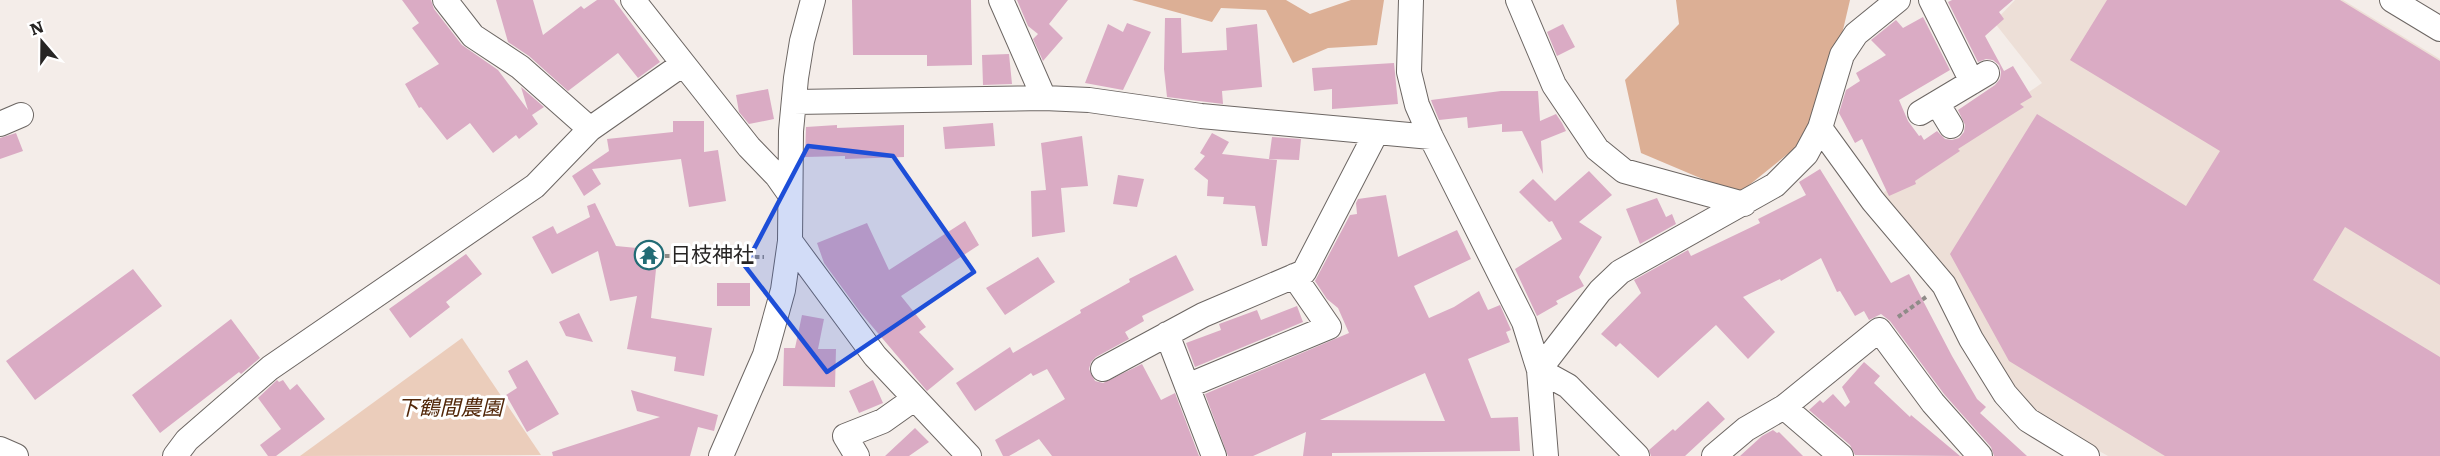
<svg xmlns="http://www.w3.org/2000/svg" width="2440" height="456" viewBox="0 0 2440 456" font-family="Literata,'Noto Sans JP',serif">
<rect width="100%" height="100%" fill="#f4ede9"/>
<!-- built -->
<path fill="#eddfd7" d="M2015 0H2343L2440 59V456H2108L2035 415 2003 374 1880 195 2042 83 1994 22Z"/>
<!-- green -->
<path fill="#ebcdbb" d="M462 338 541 455 300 456Z"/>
<!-- forest -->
<path fill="#dcaf95" d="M1132 0H1286L1310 14 1351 0H1384L1377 45 1328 48 1293 63 1266 10 1221 8 1212 22Z
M1676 0H1850L1820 128 1738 194 1641 153 1625 80 1679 24Z"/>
<!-- building -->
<path fill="#daabc4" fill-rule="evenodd" d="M402 0H431L434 9 462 45 498 70 528 110 521 87 544 107 532 115 538 124 519 139 516 135 493 153 470 123 447 140 421 107 419 108 405 84 439 64 412 28 419 23Z
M496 0H533L543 35 581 6 584 9 597 0H614L660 62 638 78 618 53 568 91 529 56 508 42Z
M852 0H971L972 65 927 66V55H853Z
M1017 0H1068L1049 24 1063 38 1043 61 1033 39 1038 34 1028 26Z
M1952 0H2013L1999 12 2004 19 1985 36 2004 71 2013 66 2032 97 2020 104 2024 107 1958 149 1960 151 1915 181 1916 184 1889 196 1862 139 1855 143 1839 113 1846 90 1860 81 1856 73 1886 55 1871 40 1896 20 1903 28 1923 17 1950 70 1899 100 1908 121 1919 136 1921 135 1924 140 1937 131 1945 139 1952 140 1959 138 1964 132 1965 125 1958 110 1995 85 2000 79 2001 72 1999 65 1993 60 1986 59 1978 62 1948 2Z
M2107 0H2340L2440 61V285L2345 227 2313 280 2440 357V456H2165L2009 361 1950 254 2037 114 2186 206 2220 151 2070 60Z
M1165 18H1181L1182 53 1227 50 1226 28 1257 24 1262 87 1222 91 1223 104 1167 97 1164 69Z
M1127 23 1151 32 1123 90 1085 83 1108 24 1123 32Z
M1563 24 1575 47 1557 56 1547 32Z
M1009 54 1012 84 983 85 982 55Z
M1394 63 1398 104 1332 109V89L1314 91 1312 68Z
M768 89 774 119 749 124 739 112 736 95Z
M1501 91H1538L1540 121 1556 114 1562 123 1566 131 1541 141 1543 174 1522 131 1502 132V124L1468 128 1467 117 1439 120 1432 103 1431 100Z
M673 121H704V152L718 150 726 201 689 207 681 159 592 169 601 184 584 196 572 176 609 151 607 139 673 132Z
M993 123 995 146 945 149 943 127Z
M837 125V128L904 125V157L845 159V156L805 157 806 127Z
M16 133 23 151 0 159V138Z
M1212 133 1229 142 1222 154 1277 160 1267 246H1262L1255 206 1223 204 1224 197 1207 196 1208 180 1194 169 1205 156 1200 153Z
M1082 136 1088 186 1061 188 1065 232 1032 237 1031 191 1046 190 1041 143Z
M1272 137 1301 139 1299 160 1269 159Z
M1820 169 1891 283 1909 274 1952 356 1977 399 1986 407 1980 413 2027 456H1994L1991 447 1944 394 1890 321 1881 314 1869 320 1864 311 1855 316 1840 291 1837 292 1821 258 1781 281 1780 279 1743 297 1775 332 1748 359 1716 325 1658 378 1620 343 1616 347 1601 334 1641 293 1634 280 1688 250 1691 256 1760 223 1758 219 1806 195 1799 182Z
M1589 171 1612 195 1579 222 1602 237 1579 277 1584 286 1556 301 1558 304 1537 316 1515 269 1562 239 1552 221 1549 222 1519 192 1533 179 1555 201Z
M1118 175 1144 179 1137 207 1113 204Z
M1386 195 1398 257 1457 230 1471 259 1414 286 1429 318 1454 307 1479 291 1488 310 1500 305 1511 330 1506 332 1510 342 1468 359 1491 418 1518 417 1520 451 1332 453V456H1303L1306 432 1253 456H1228L1205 394 1349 333 1338 308 1327 299 1315 281 1350 215 1357 214 1356 203 1358 199ZM1425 373 1445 421 1320 420Z
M1657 198 1666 217 1672 214 1676 224 1640 244 1626 209Z
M595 203 616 246 658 250 651 318 712 328 704 376 674 371 676 357 627 349 637 296 610 301 598 251 552 274 532 237 553 226 557 234 590 217 587 206Z
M965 221 979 245 901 296 926 327 919 332 954 369 927 391 860 312 824 263 817 243 867 223 889 270Z
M466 254 482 274 446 302 450 307 410 338 389 309Z
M1176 255 1194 290 1142 316 1144 321 1125 332 1129 339 1096 357 1091 362 1089 369 1095 381 1103 383 1142 364 1161 400 1175 393 1199 456H1052L1039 439 1009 456H1003L995 440 1065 399 1047 369 1033 376 1031 373 975 411 956 383 1010 347 1013 353 1081 313 1080 310 1130 282 1129 279Z
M1038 257 1055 282 1005 315 986 288Z
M133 269 162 306 35 400 6 361Z
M717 283H750V306H717Z
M1297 306 1303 322 1195 367 1186 343 1221 330 1219 324 1257 310 1261 320Z
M579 313 593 342 566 336 559 322Z
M802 315 824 319 818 349H836L835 387 783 386 784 348H795Z
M231 319 260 358 241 374 239 372 160 433 132 395Z
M527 360 559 414 527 432 506 395 517 388 508 371Z
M1864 362 1880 376 1874 383 1910 417 1911 415 1960 456 1855 455 1850 445 1809 410 1820 400 1823 403 1833 394 1845 407 1850 402 1842 387Z
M277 380 279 382 283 380 290 390 297 384 325 419 276 456H268L260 445 281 429 258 398Z
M873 380 883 403 859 413 849 391Z
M631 390 718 415 714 431 698 427 690 456H553L552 452 660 417 637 411Z
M1708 401 1725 419 1685 456H1651L1649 450 1673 429 1675 431Z
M915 428 929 442 909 456H885Z
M1773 430 1777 433 1779 432 1803 456H1740L1762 436Z"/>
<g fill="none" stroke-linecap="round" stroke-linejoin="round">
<!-- minor casing -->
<g stroke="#6c6663" stroke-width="26">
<path id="minor" d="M445 0 473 36 520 67 590 129
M633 0 749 147 777 176 789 193
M1001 0 1044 98
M1411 0 1409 72 1417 105 1431 137 1524 322 1539 370 1546 456
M1518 0 1554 85 1597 149 1624 171 1744 204
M1931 0 1972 82
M2392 0 2440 29
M794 102 1044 98 1089 100 1201 116 1431 137
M1937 103 1951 126
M1920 113 1987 73
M0 124 21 115
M1820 128 1873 201 1944 285 1971 339 2005 394 2028 420 2087 456
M790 241 875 356 969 456
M1167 334 1214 456
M1103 369 1203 315 1304 272 1376 133
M1187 386 1329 327 1294 276
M1784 407 1841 456
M0 449 16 456
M175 456 187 440 270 368 535 186 590 129 683 64
M721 456 765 355 783 290 790 241 791 131 796 78 802 41 813 0
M857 456 845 436 883 421 914 399
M1637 456 1568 386 1539 370 1600 291 1620 272 1775 185 1806 154 1820 128 1842 55 1856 34 1898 0
M1714 456 1746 429 1784 407 1879 330 1933 403 1980 456"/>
</g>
<!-- path -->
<path stroke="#8f8b88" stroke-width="4" stroke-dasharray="4.5 3" stroke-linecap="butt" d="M665 256 764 257
M1898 317 1926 297"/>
<!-- minor -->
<use href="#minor" stroke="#fff" stroke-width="24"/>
</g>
<!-- marked area -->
<path fill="#1d4ed8" fill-opacity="0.2" stroke="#1d4ed8" stroke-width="4.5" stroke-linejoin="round" d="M808 146 893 156 974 272 827 372 745 266Z"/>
<!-- icons -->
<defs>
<g id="temple-ring" transform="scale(1.5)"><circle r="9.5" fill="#fff" stroke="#226c75" stroke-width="1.5"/><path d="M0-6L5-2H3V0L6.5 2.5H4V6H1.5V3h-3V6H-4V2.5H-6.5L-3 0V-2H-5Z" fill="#226c75"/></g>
</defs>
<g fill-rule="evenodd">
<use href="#temple-ring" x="649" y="255"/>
</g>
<g text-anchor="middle" stroke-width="6" stroke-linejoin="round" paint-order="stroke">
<!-- poi labels -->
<g font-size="21" fill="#272524" stroke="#fff" text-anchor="start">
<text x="670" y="262">日枝神社</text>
</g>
<!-- park labels -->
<g font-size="21" font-style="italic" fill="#522709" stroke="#fff">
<text x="450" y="415">下鶴間農園</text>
</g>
</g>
<!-- north arrow -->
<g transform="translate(42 42) rotate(340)" stroke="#ffffff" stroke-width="4.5" paint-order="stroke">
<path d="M0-4.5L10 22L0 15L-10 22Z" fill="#272524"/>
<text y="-9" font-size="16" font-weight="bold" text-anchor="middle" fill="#272524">N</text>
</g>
</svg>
